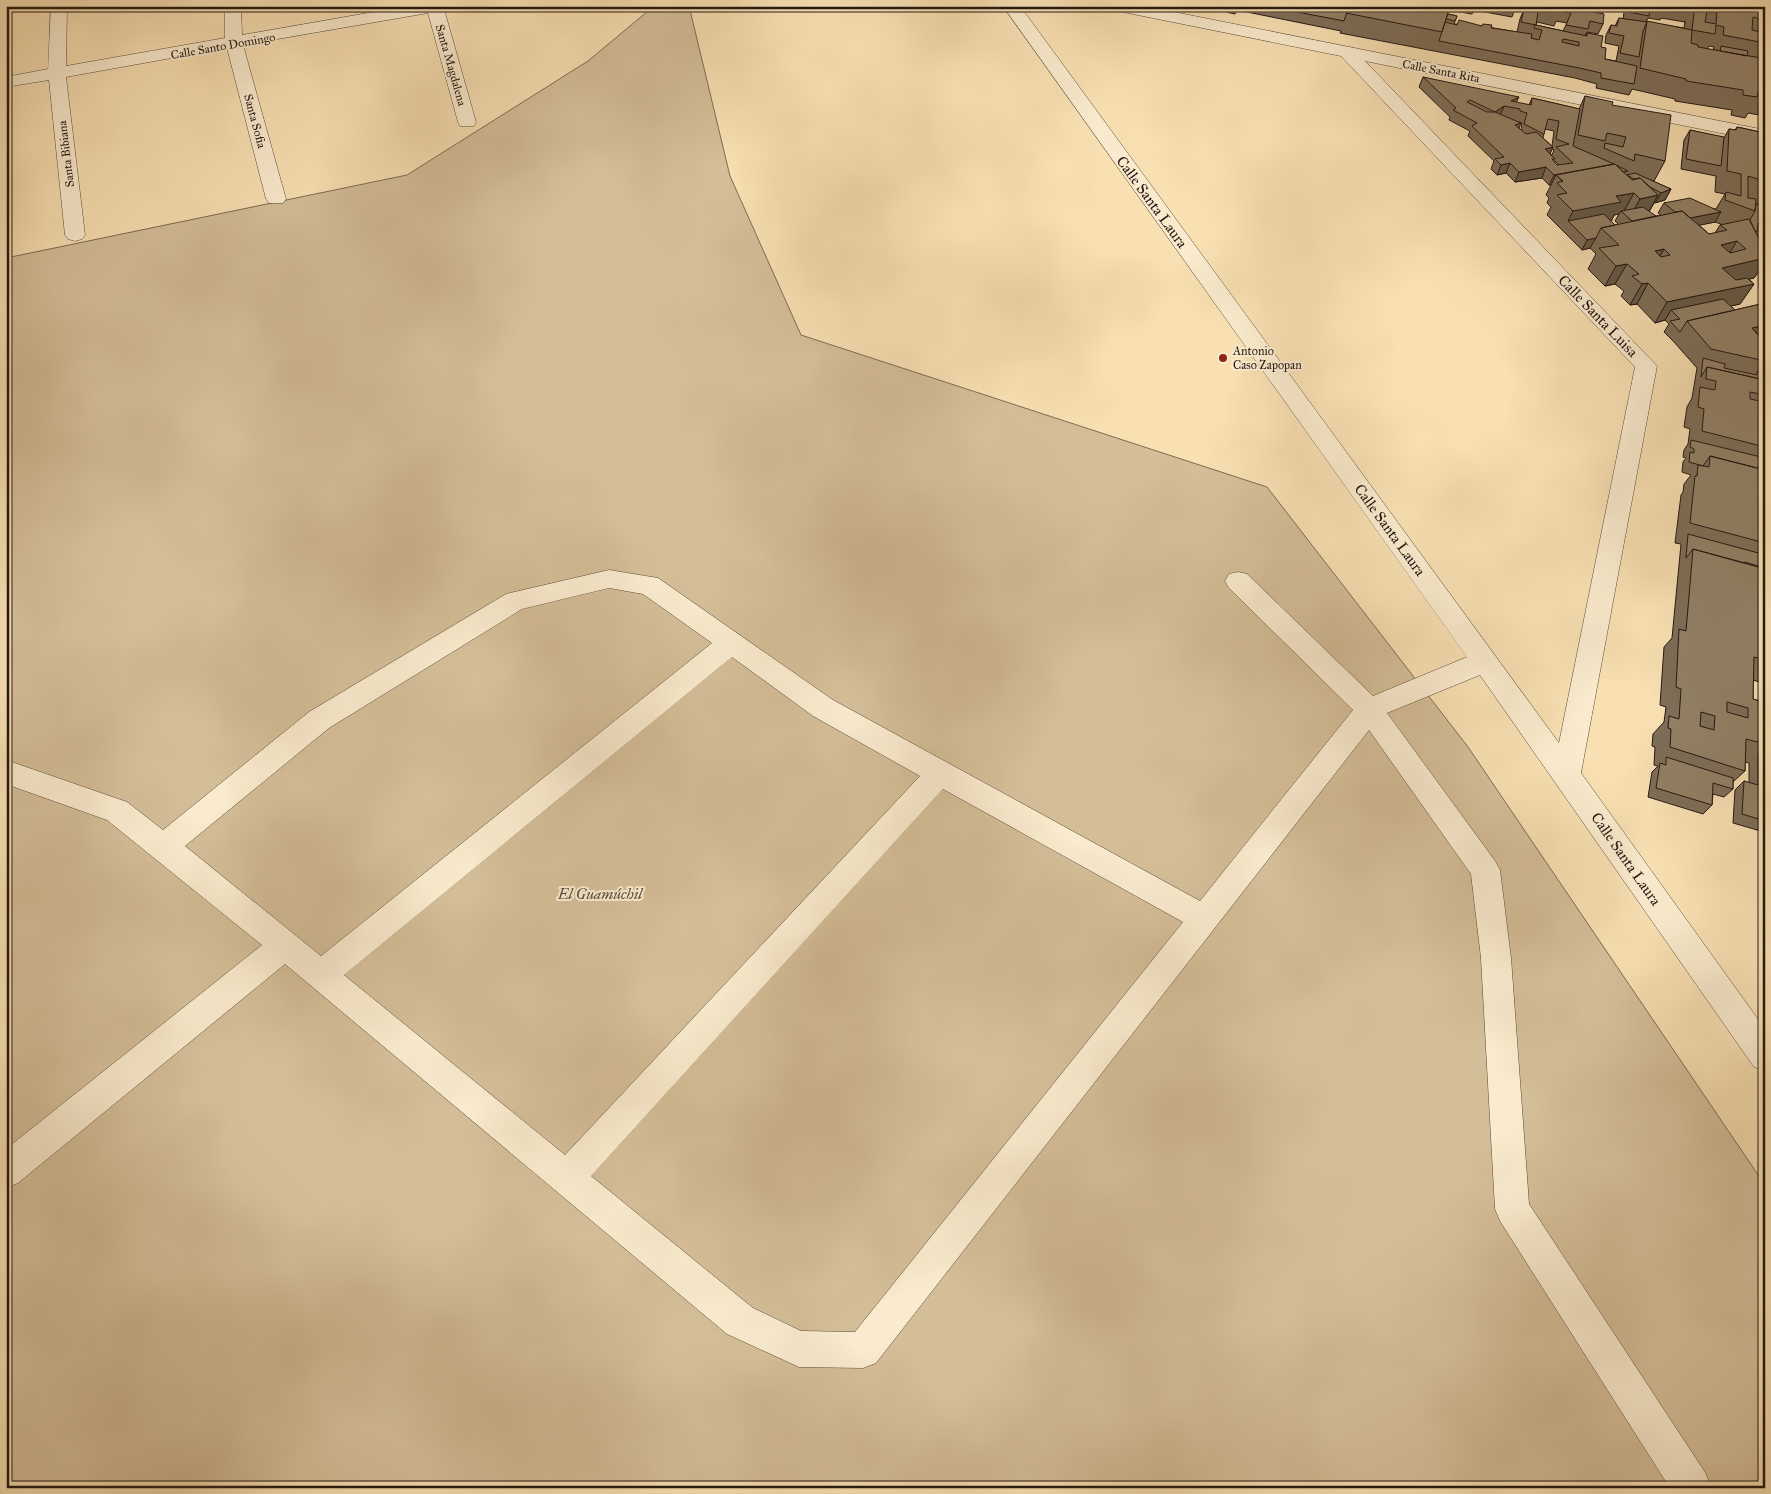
<svg xmlns="http://www.w3.org/2000/svg" width="1771" height="1494" viewBox="0 0 1771 1494" font-family="'IM FELL Great Primer',serif">
<rect width="100%" height="100%" fill="#f8e0b3"/>
<filter id="stains"><feTurbulence type="fractalNoise" baseFrequency=".004" numOctaves="4"/><feColorMatrix values="0 0 0 0 .2 0 0 0 0 .09 0 0 0 0 .02 0 0 0 .5 -.17"/></filter>
<radialGradient id="worn" r=".72"><stop offset=".6" stop-color="#630" stop-opacity="0"/><stop offset="1" stop-color="#630" stop-opacity=".3"/></radialGradient>
<!-- green -->
<path fill="#d4be98" stroke="#7c6b56" d="M654 6H689L730 176 801 335 1267 487 1468 747 1765 1185V1488H6V258L407 175 588 61Z"/>
<g fill="none" stroke-linecap="round" stroke-linejoin="round">
<!-- minor casing -->
<g stroke="#594a3b" stroke-width="1">
<path id="minor" d="M51 6H67L66 66 225 38V6H241L242 35 408 6H446L444 9 476 122 474 126H460L458 122 428 13 243 45 286 199 283 203H269L266 199 227 48 66 77 85 235 82 239 75 241 68 239 65 235 49 80 6 87V77L48 69Z
M1003 6H1020L1559 743 1635 367 1341 56 1118 11 1110 6H1144L1765 130V142L1365 61 1657 366 1581 773 1765 1029V1071L1754 1067 1480 675 1387 713 1495 861 1500 870 1511 958 1529 1204 1706 1474 1711 1488H1670L1500 1221 1495 1209 1481 958 1471 874 1369 730 876 1363 863 1368 799 1367 727 1334 285 964 18 1183 6 1188V1149L262 945 107 820 6 784V760L127 802 163 830 309 712 506 594 609 570 658 578 833 700 1200 901 1353 710 1229 588 1225 581 1229 574 1238 572 1247 574 1373 696 1467 657ZM609 588 643 594 712 643 321 956 185 846 329 728 522 609ZM732 657 813 716 920 776 565 1155 344 975ZM943 789 1183 922 855 1332 801 1331 753 1308 591 1176Z"/>
</g>
<!-- minor -->
<use href="#minor" fill="#faebce" fill-rule="evenodd"/>
</g>
<!-- wall -->
<path fill="#7e6e58" stroke="#241813" fill-rule="evenodd" d="M1212 6H1450L1445 22 1448 14 1457 16 1454 24 1482 26 1517 32 1520 19 1524 9 1528 10 1529 6H1605L1602 14 1603 24 1598 34 1587 32 1585 36H1586L1587 33 1601 47 1605 59 1616 61 1619 46 1605 43 1606 35 1611 25 1615 26 1619 18 1623 19 1625 6H1765V116L1748 113 1745 118 1731 115 1732 110 1675 101V99L1632 89 1629 95 1596 88 1597 84 1575 78 1340 33 1341 31 1237 10 1235 14 1226 12 1227 9ZM1648 18 1660 20 1661 18 1685 22V21L1684 28 1646 22ZM1556 21 1567 23 1563 31 1536 25 1537 22 1554 26ZM1709 46 1714 47 1713 50 1707 49Z
M1450 6H1516L1512 17 1474 10 1472 14 1449 10Z
M1423 77 1516 103 1529 105 1532 98 1579 109 1585 96 1612 105 1665 161 1654 181 1650 180 1671 189 1665 200 1654 203 1649 212 1656 216 1661 215 1658 213 1664 203 1716 209 1725 194 1715 192 1716 176 1681 169 1684 140 1690 130 1724 138 1729 129 1735 130 1737 127 1765 133V205L1762 204V205L1765 206V237L1757 235 1759 240 1765 242V289L1759 288V271L1754 278 1749 279 1754 284 1740 304 1731 306 1735 310 1765 303V566L1761 565 1760 568 1765 569V844L1764 843V832L1733 823 1735 790 1744 781 1749 783V763L1745 762V771L1733 782V789L1724 797 1713 794 1712 805 1703 814 1648 797 1652 772 1658 766 1654 765 1655 747 1652 746 1653 734 1664 722 1666 707 1660 705 1664 647 1672 638 1681 544 1675 543 1681 495 1683 492 1684 484 1691 475 1682 472 1683 462 1686 458 1683 457 1684 450 1688 444 1690 429 1684 427 1687 407 1692 398 1697 368 1674 342 1664 332 1669 324 1665 320 1655 323 1637 304 1630 305 1621 296 1624 291 1615 284 1605 286 1588 269 1596 254 1590 248 1582 250 1547 215 1551 207 1547 203 1549 198 1546 195 1551 185H1549L1542 178 1515 182 1506 173 1497 175 1491 169 1494 161 1468 136 1470 131 1449 120 1450 117 1419 87ZM1519 122 1522 123 1521 130 1519 129ZM1545 129 1554 131 1552 146 1543 138ZM1552 149 1554 150 1552 155 1550 154ZM1555 161 1559 165H1557L1554 162ZM1619 214 1615 221 1618 224 1615 225 1611 221 1614 215ZM1715 222 1721 224 1720 225 1715 233 1709 234 1699 225ZM1753 680 1762 683 1760 701 1753 699Z"/>
<!-- shaded-wall -->
<path fill="#665a47" stroke="#241813" d="M1519 97 1514 107 1511 101Z
M1504 106 1500 116 1495 112Z
M1521 123 1517 134 1515 125Z
M1553 147 1548 158 1545 149Z
M1510 163 1506 173 1497 175 1501 165Z
M1546 167 1542 178 1515 182 1519 172Z
M1566 172 1562 181 1556 175 1551 185H1549L1554 175Z
M1671 189 1665 200 1655 203 1661 193Z
M1634 193 1623 213 1621 211 1619 214 1614 215 1611 222 1568 221 1573 211 1616 196Z
M1658 195 1647 215 1629 219 1640 199Z
M1721 212 1715 222 1677 230 1683 219Z
M1596 238 1590 248 1582 250 1587 240Z
M1737 241 1724 262 1721 245Z
M1664 249 1652 270 1655 251Z
M1765 258V263L1754 278 1709 288 1722 268Z
M1627 264 1615 284 1605 286 1616 266Z
M1648 283 1637 304 1630 305 1642 284Z
M1754 284 1740 304 1679 317 1671 310 1665 320 1655 323 1667 302Z
M1765 325V342L1752 328Z"/>
<!-- building -->
<path fill="#928066" stroke="#241813" fill-rule="evenodd" d="M1266 6H1349L1344 21Z
M1349 6H1450L1442 32 1346 13Z
M1562 6H1584L1583 10 1604 14 1603 24 1590 21 1588 29 1566 25 1571 13 1560 11Z
M1629 6H1691L1690 12 1665 7V10L1650 8 1649 16 1628 12Z
M1695 6H1765V20L1753 17 1752 30 1765 33V43L1723 35 1724 27 1716 25 1715 34 1692 30ZM1707 11 1717 13 1716 24 1705 22Z
M1524 9 1538 12 1536 25 1521 22Z
M1448 14 1457 16 1455 21 1446 19Z
M1619 18 1647 22 1643 31 1639 57 1620 53 1624 36 1609 33 1611 25 1617 26Z
M1459 20 1482 26 1483 24 1492 25 1491 28 1532 34 1531 38 1539 40 1542 30 1534 28 1535 25 1587 36V33L1603 36 1601 47 1606 48 1605 59 1637 66 1634 84 1601 78V73L1579 68 1439 41 1445 22 1457 25ZM1563 39 1579 42V46L1562 42Z
M1647 21 1692 30 1691 43 1698 45V47L1761 58 1762 49H1765V94L1758 92 1757 97 1743 95V90L1686 81V79L1640 68Z
M1721 46 1748 51 1747 56 1720 51Z
M1423 77 1519 97 1511 101 1531 105 1532 98 1580 109 1573 146 1614 164 1554 175 1546 167 1519 172 1510 163 1501 165 1495 159 1504 157 1472 126 1477 123 1453 110 1456 108ZM1470 100 1495 112H1487L1467 102ZM1504 106 1520 109V111L1527 113 1524 124 1544 134 1548 119 1559 121 1556 139 1569 144 1556 147 1573 163 1557 165 1552 159H1555L1545 149 1553 147 1536 132 1526 134 1515 125 1521 123 1495 112Z
M1585 96 1613 102 1612 105 1671 115 1665 161 1635 154 1634 161 1604 148 1605 143 1623 147 1626 137 1607 133 1605 141 1578 135Z
M1737 127 1765 133V191H1763L1764 181 1748 176V198L1756 199 1755 211 1725 200 1726 192 1741 196V174L1727 171 1729 129 1736 130Z
M1690 130 1724 137 1721 166 1686 159Z
M1615 164 1632 180 1640 178 1658 195 1640 199 1634 193 1616 196 1621 202 1573 211 1557 195 1567 193 1557 183 1563 181 1556 175Z
M1616 165 1628 171 1623 172Z
M1635 173 1671 189 1661 193 1650 187 1640 178 1634 179 1627 175Z
M1690 198 1721 212 1690 218 1682 211 1675 212 1664 203Z
M1756 204 1765 206V225L1758 223 1757 232 1755 231 1750 220 1755 211Z
M1643 207 1656 216 1632 221 1621 211Z
M1682 211 1709 234 1727 230 1720 225 1749 219 1765 251V258L1722 268 1736 280 1747 278 1754 284 1667 302 1648 283 1642 284 1632 276 1639 274 1627 264 1616 266 1599 248 1619 245 1601 228ZM1737 241 1746 249 1730 253 1721 245ZM1664 249 1670 255 1661 257 1655 251Z
M1604 214 1615 225 1601 228 1596 238 1587 240 1568 221Z
M1759 240 1765 242V247H1762Z
M1723 299 1735 310 1687 321 1680 332 1670 321 1680 319 1671 310Z
M1765 303V325L1752 328 1757 334 1765 336V361L1711 349 1687 321Z
M1703 358 1725 364 1724 368 1757 375V371L1765 373V380L1707 367 1701 377Z
M1707 367 1765 380V395L1750 392V399L1765 402V447L1702 431 1704 409 1698 407 1700 387 1715 390 1716 381 1706 379Z
M1691 440 1765 458V470L1710 456 1703 466 1689 462 1690 452 1694 453V449L1690 447Z
M1710 456 1765 470V543L1690 523 1695 476H1697L1698 465 1709 467Z
M1688 534 1762 554 1761 567 1745 562V563L1693 549 1686 558Z
M1693 549 1765 569V660L1754 657 1753 699 1765 703V744L1746 739 1745 771 1670 747 1671 729 1668 728 1669 716 1679 719 1681 689 1676 687 1679 629 1686 631ZM1727 702 1748 708V718L1727 712ZM1701 712 1715 716 1714 730 1700 726Z
M1758 754 1765 756V821L1742 814 1744 781 1758 785Z
M1666 757 1733 778V789L1713 783 1712 805 1656 788 1660 763 1666 765Z"/>
<!-- markers -->
<circle fill="#8f2418" stroke="#faebce" stroke-width="2" cx="1223" cy="358" r="5"/>
<g text-anchor="middle" stroke-width="4" stroke-linejoin="round" paint-order="stroke">
<!-- far-street labels -->
<g font-size="12" fill="#241813" stroke="#faebce">
<text transform="translate(223 46) rotate(-10)" y="4">Calle Santo Domingo</text>
<text transform="translate(451 65) rotate(74)" y="4">Santa Magdalena</text>
<text transform="translate(1441 71) rotate(11)" y="4">Calle Santa Rita</text>
<text transform="translate(255 121) rotate(75)" y="4">Santa Sofia</text>
<text transform="translate(66 154) rotate(-97)" y="4">Santa Bibiana</text>
</g>
<!-- far-poi labels -->
<g font-size="12" fill="#241813" stroke="#faebce" text-anchor="start">
<text x="1233" y="355">Antonio<tspan x="1233" dy="14">Caso Zapopan</tspan></text>
</g>
<!-- street labels -->
<g font-size="15" fill="#241813" stroke="#faebce">
<text transform="translate(1152 202) rotate(54)" y="5">Calle Santa Laura</text>
<text transform="translate(1598 316) rotate(46)" y="5">Calle Santa Luisa</text>
<text transform="translate(1390 530) rotate(54)" y="5">Calle Santa Laura</text>
<text transform="translate(1626 859) rotate(55)" y="5">Calle Santa Laura</text>
</g>
<!-- park labels -->
<g font-size="15" font-style="italic" fill="#594a3b" stroke="#faebce">
<text x="600" y="899">El Guamúchil</text>
</g>
</g>
<!-- margin -->
<rect width="1771" height="1494" fill="none" stroke="#f8e0b3" stroke-width="25"/>
<rect x="8" y="8" width="1756" height="1479" fill="none" stroke="#241813" stroke-width="2.5"/>
<rect x="12" y="12" width="1746" height="1469" fill="none" stroke="#241813"/>
<rect width="100%" height="100%" filter="url(#stains)"/>
<rect width="100%" height="100%" fill="url(#worn)"/>
</svg>
